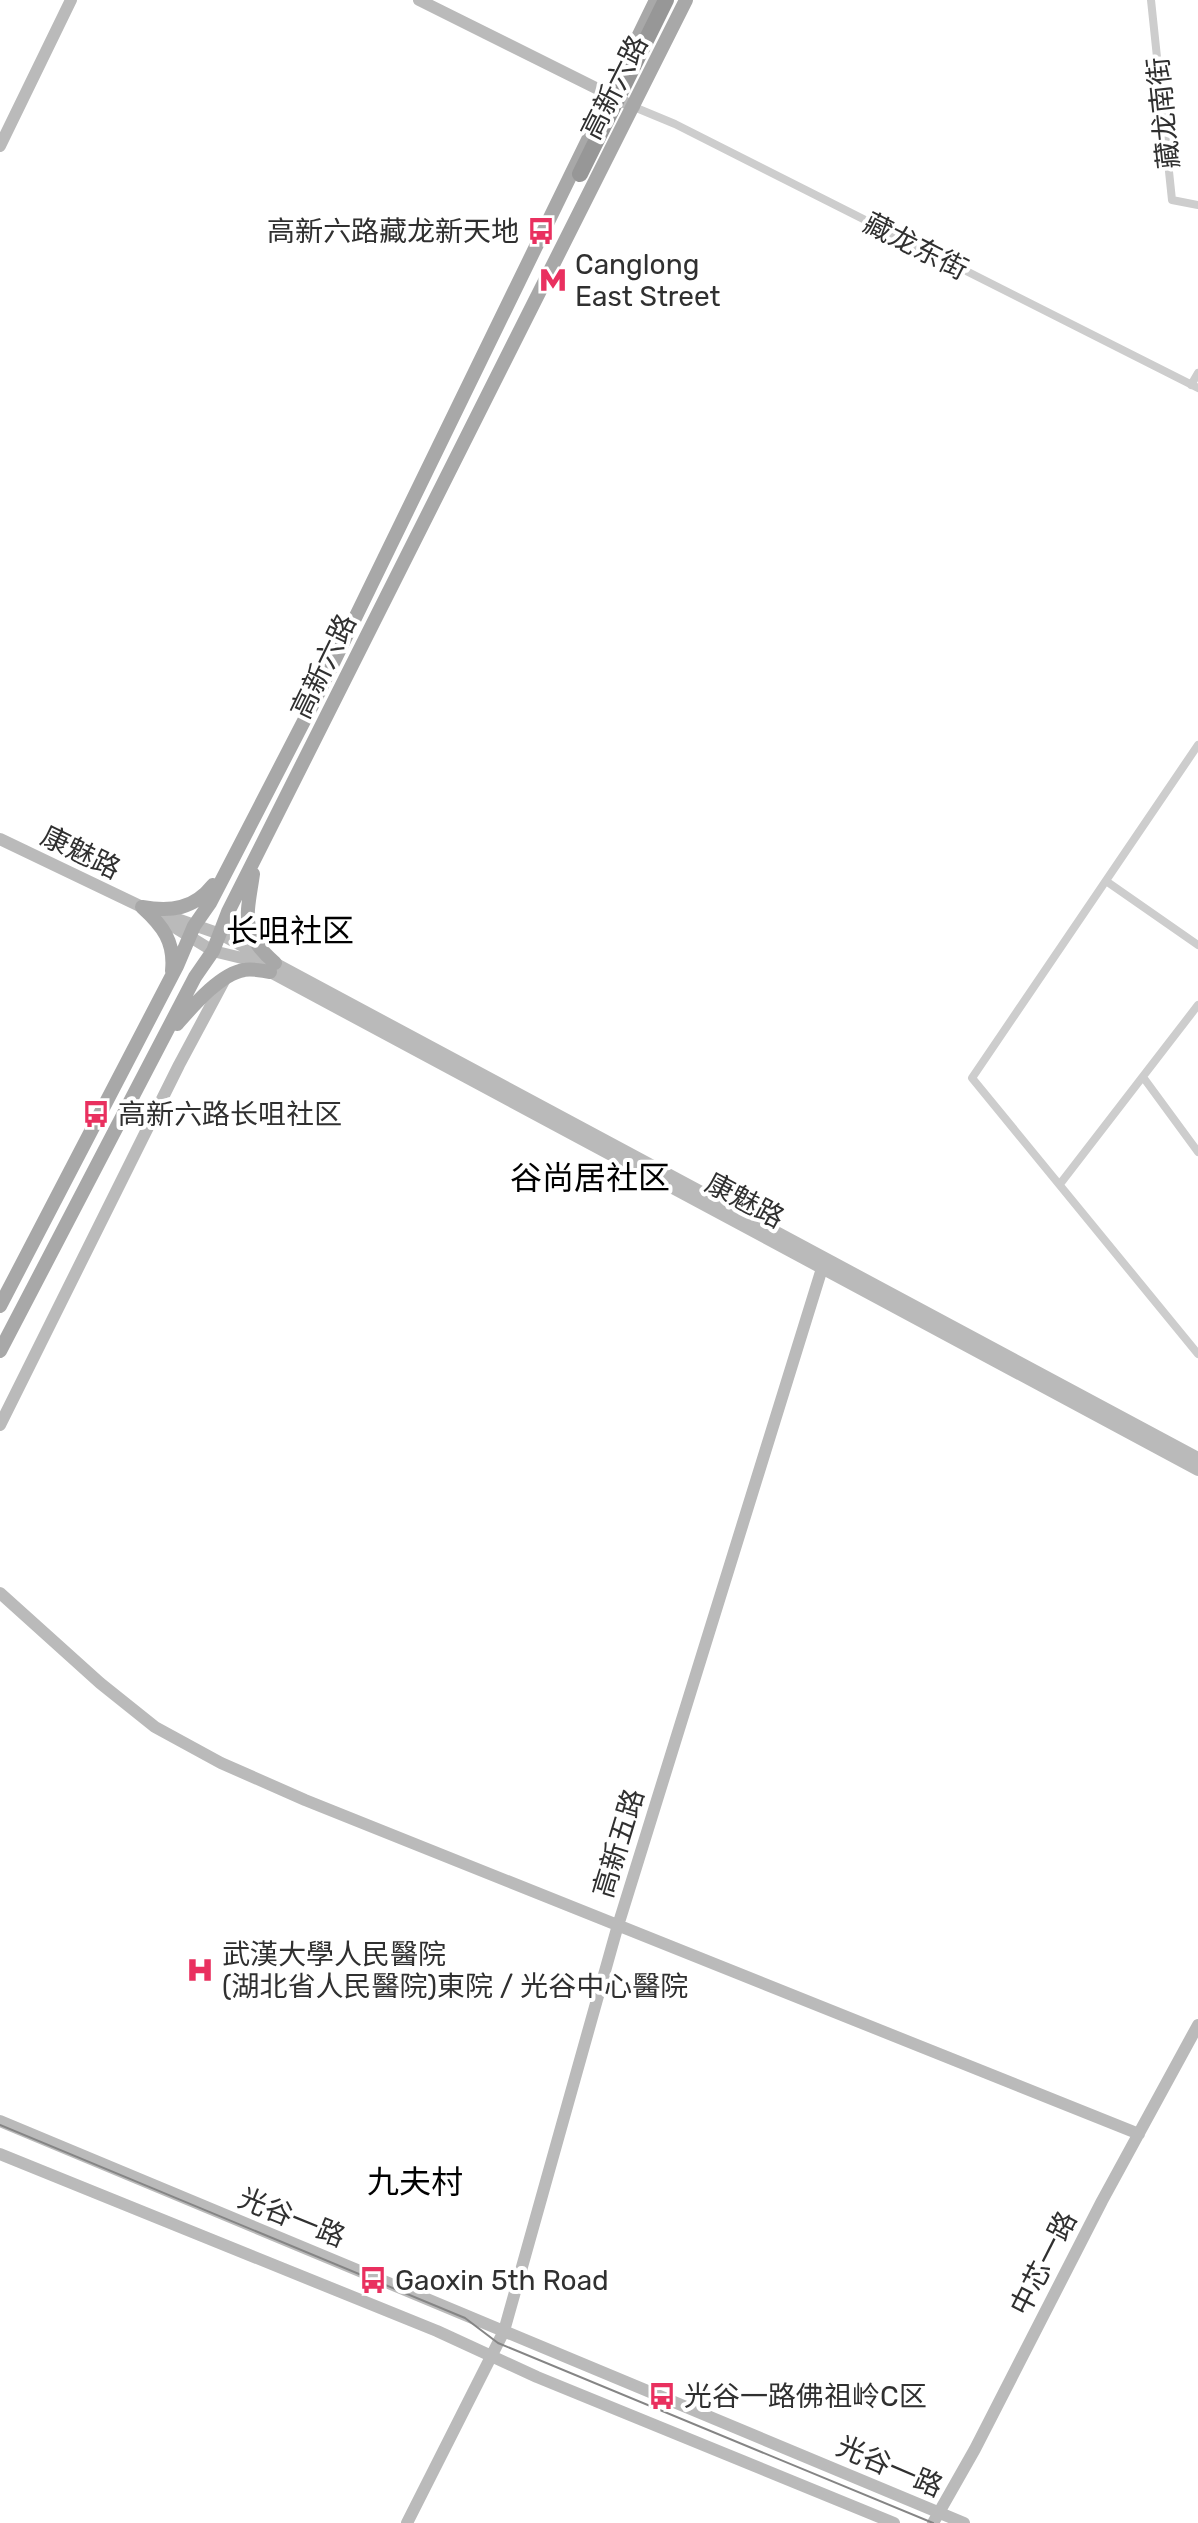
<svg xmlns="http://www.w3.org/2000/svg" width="1198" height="2523" viewBox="0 0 1198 2523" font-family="Rubik,'Noto Sans SC',sans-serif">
<rect width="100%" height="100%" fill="#fff"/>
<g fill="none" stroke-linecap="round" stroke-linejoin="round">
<!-- street -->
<path stroke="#cdcdcd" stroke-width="8" d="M1151 0 1172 200 1198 205
M634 107 675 124 1198 388
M1191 385 1198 373
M1198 745 972 1078 1198 1354
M1106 881 1198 945
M1143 1077 1198 1152
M1060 1184 1198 1005"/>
<!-- secondary -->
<path stroke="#bababa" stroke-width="12" d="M419 0 634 107
M0 146 71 0
M0 839 142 907
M151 910 220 934 250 950 1198 1458
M153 914 213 951 246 959 1198 1470
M0 1425 179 1065 225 979
M0 1593 100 1683 155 1727 221 1763 305 1800 1139 2134
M0 2121 964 2523
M0 2154 437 2331 537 2377 894 2523
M407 2523 504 2331 616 1932 824 1262
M933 2523 975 2449 1102 2201 1198 2025"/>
<!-- primary -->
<path stroke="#a8a8a8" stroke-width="14" d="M253 874C247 916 239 932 275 963
M172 971C175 942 163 926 142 907 171 912 194 909 213 885
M177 1024C193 1006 220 974 244 970 252 968 262 971 270 972
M0 1306 177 966 194 926 210 903 321 688 656 0
M0 1351 195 977 213 951 228 912 686 0"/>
<!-- tram -->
<path stroke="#858585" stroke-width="2" d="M0 2125 465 2318 498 2343 933 2523"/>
<!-- highway-bridge -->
<path stroke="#979797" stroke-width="16" d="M580 174 666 0"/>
</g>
<!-- icons -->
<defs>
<g id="bus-bare" transform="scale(2.16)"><path d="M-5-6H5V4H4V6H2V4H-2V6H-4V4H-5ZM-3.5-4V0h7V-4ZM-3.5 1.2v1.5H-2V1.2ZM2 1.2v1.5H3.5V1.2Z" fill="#e9305f" stroke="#fff" stroke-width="2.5" paint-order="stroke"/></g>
<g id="metro-bare" transform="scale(2.16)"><path d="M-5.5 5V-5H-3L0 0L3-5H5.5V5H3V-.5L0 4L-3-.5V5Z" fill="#e9305f" stroke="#fff" stroke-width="2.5" paint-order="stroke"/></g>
<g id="hospital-bare" transform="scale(2.16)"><path d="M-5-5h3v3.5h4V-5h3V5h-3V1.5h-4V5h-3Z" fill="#e9305f" stroke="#fff" stroke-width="2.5" paint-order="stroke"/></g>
</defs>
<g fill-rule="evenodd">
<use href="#bus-bare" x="541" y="231"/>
<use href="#metro-bare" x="553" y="280"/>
<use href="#bus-bare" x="96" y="1114"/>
<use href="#hospital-bare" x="200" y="1970"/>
<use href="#bus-bare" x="373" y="2280"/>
<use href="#bus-bare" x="662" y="2396"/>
</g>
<g text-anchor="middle" stroke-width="8" stroke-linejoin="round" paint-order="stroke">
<!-- street labels -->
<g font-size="28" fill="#303030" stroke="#fff">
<text transform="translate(614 87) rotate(-63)" y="10">高新六路</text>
<text transform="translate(1163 113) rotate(-96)" y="10">藏龙南街</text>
<text transform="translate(916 246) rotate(27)" y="10">藏龙东街</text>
<text transform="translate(323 666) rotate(-64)" y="10">高新六路</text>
<text transform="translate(81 852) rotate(26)" y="10">康魅路</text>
<text transform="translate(745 1200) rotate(28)" y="10">康魅路</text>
<text transform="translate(618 1843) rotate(-73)" y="10">高新五路</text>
<text transform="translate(292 2217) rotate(22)" y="10">光谷一路</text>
<text transform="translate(1043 2263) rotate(-63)" y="10">中芯一路</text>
<text transform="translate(890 2466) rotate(23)" y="10">光谷一路</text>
</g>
<!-- poi labels -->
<g font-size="28" fill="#303030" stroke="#fff" text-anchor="start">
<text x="519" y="241" text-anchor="end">高新六路藏龙新天地</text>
<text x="575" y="274">Canglong<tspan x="575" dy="32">East Street</tspan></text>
<text x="118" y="1124">高新六路长咀社区</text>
<text x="222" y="1964">武漢大學人民醫院<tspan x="222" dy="32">(湖北省人民醫院)東院 / 光谷中心醫院</tspan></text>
<text x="395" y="2290">Gaoxin 5th Road</text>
<text x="684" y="2406">光谷一路佛祖岭C区</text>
</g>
<!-- quarter labels -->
<g font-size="32" fill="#000" stroke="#fff">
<text x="290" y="942">长咀社区</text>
<text x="590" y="1189">谷尚居社区</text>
<text x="415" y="2193">九夫村</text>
</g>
</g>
</svg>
